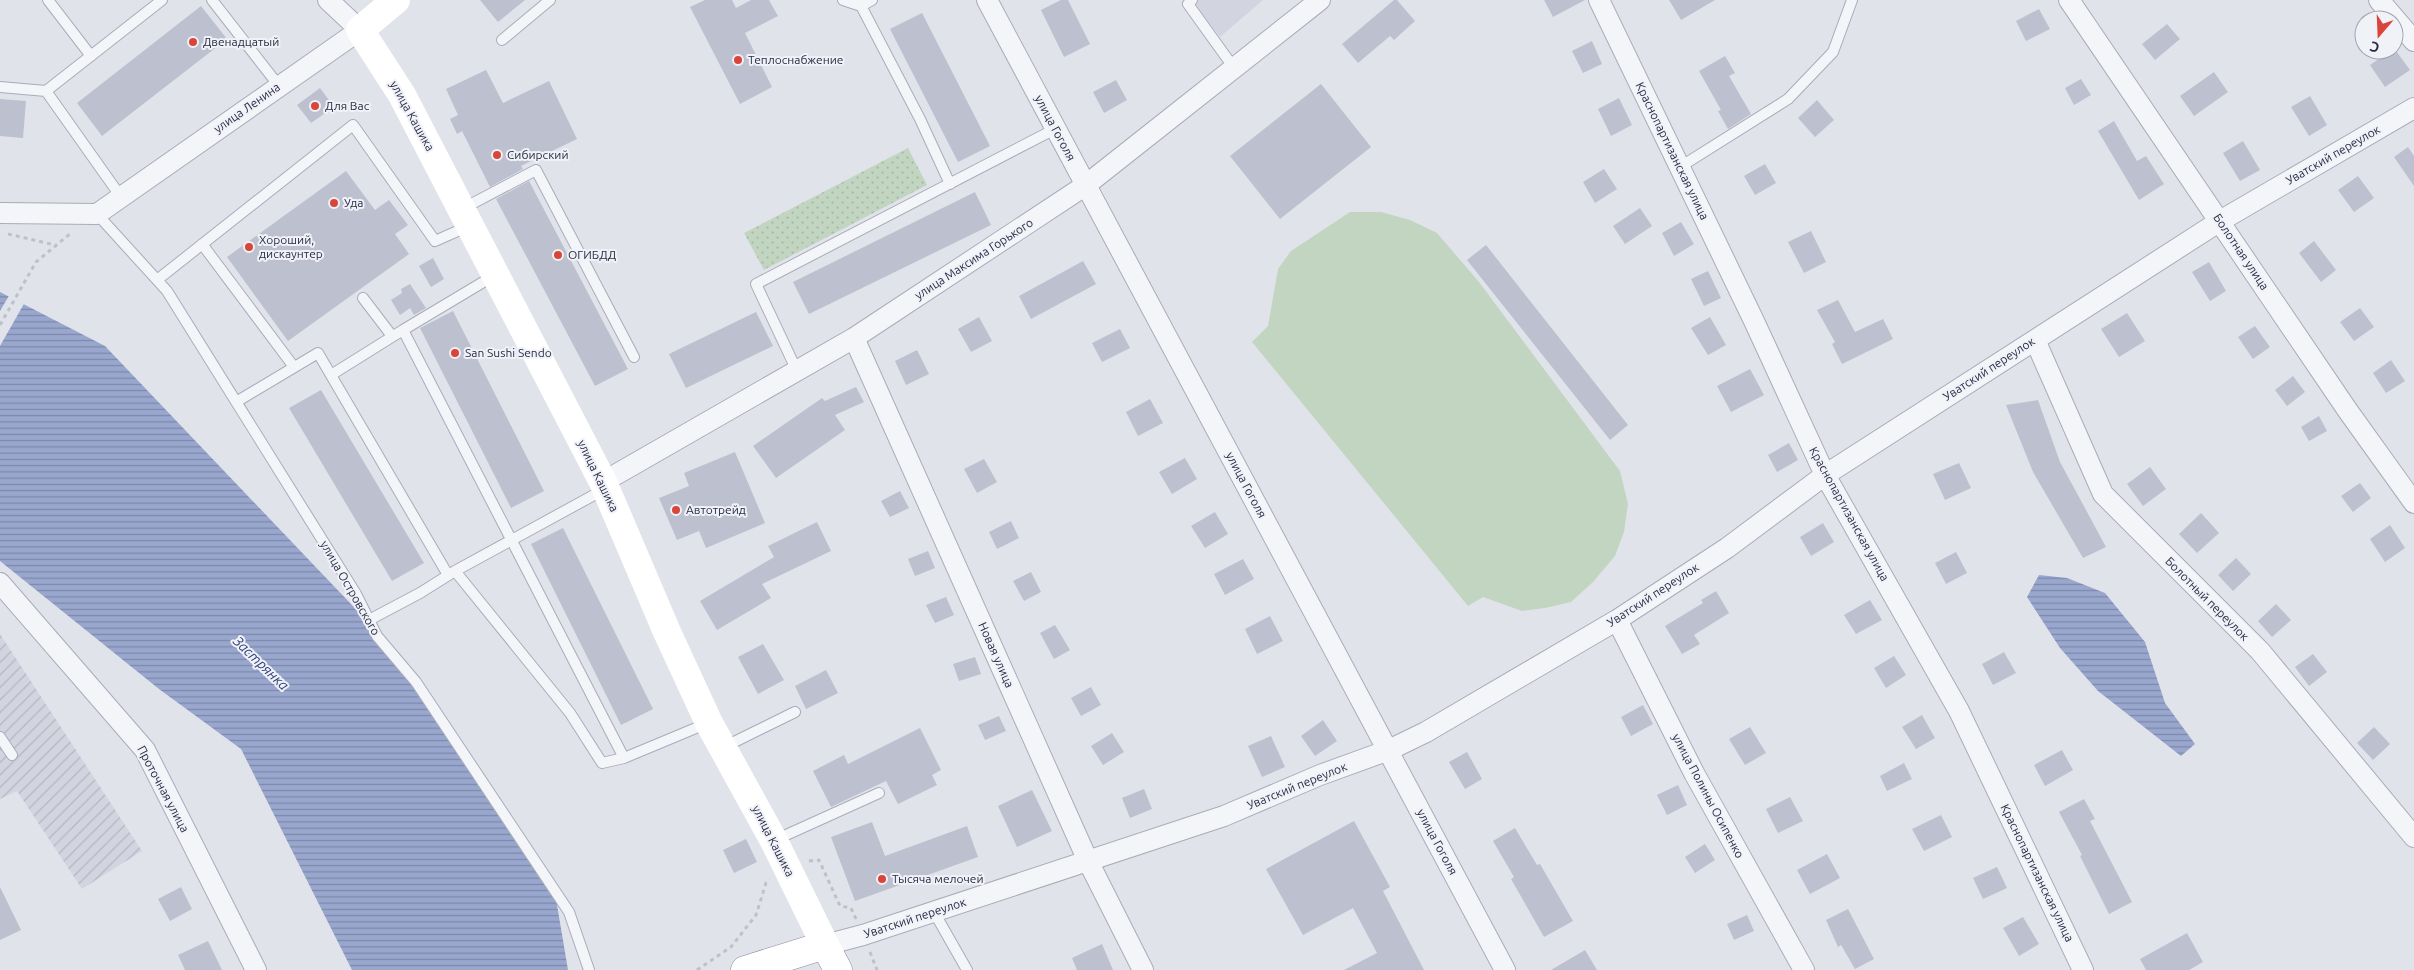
<svg xmlns="http://www.w3.org/2000/svg" width="2414" height="970" viewBox="0 0 2414 970" font-family="Ubuntu,sans-serif">
<defs>
<pattern id="industrial-furrows" width="10" height="10" patternUnits="userSpaceOnUse" patternTransform="scale(1.25)"><rect width="10" height="10" fill="#d2d5e0"/><path d="M-1 1l2-2M0 10L10 0M9 11l2-2" fill="none" stroke="#b4b7c1"/></pattern>
<pattern id="grass-dots" width="8" height="8" patternUnits="userSpaceOnUse" patternTransform="scale(1.25)"><rect width="8" height="8" fill="#c2d5c1"/><path d="M2 2h.1M6 6h.1" fill="none" stroke="#a7b7a7" stroke-width="1.8" stroke-linecap="round"/></pattern>
<pattern id="water-rules" width="6" height="5" patternUnits="userSpaceOnUse" patternTransform="scale(1.25)"><rect width="6" height="5" fill="#99a7ce"/><path d="M0 2.5h6" fill="none" stroke="#7d88a9"/></pattern>
</defs>
<rect width="100%" height="100%" fill="#e1e3eb"/>
<!-- built -->
<path fill="#d2d5e0" d="M1192 0H1263L1220 37Z"/>
<!-- industrial -->
<path fill="url(#industrial-furrows)" d="M0 634 142 851 82 889 17 791 0 799Z"/>
<!-- grass -->
<path fill="url(#grass-dots)" d="M908 148 927 185 764 270 744 233Z"/>
<!-- pitch -->
<path fill="#c2d5c1" d="M1381 212 1410 220 1437 233 1479 282 1620 471 1628 504 1624 532 1615 556 1593 582 1571 602 1545 608 1522 611 1483 597 1468 606 1252 342 1268 326 1278 269 1291 251 1350 212Z"/>
<!-- water -->
<path fill="url(#water-rules)" d="M0 292 105 346 370 624 555 893 568 970H352L241 749 159 689 0 561Z
M2039 575 2067 578 2105 593 2145 642 2165 703 2195 744 2181 756 2098 691 2060 648 2027 597Z"/>
<!-- pier -->
<path fill="#e1e3eb" d="M10 294 25 302 0 346V311Z"/>
<!-- building -->
<path fill="#bdc0ce" d="M480 0H525L498 22Z
M705 0H732L736 8 751 0H769L778 16 745 33 772 87 740 104 690 7Z
M1061 0H1068L1090 44 1064 57 1041 10Z
M1394 0H1397L1415 21 1394 40 1390 36 1358 63 1342 44Z
M1544 0H1585L1553 17Z
M1669 0H1715L1681 20Z
M201 6 227 39 102 136 77 103Z
M2039 9 2050 29 2026 41 2016 21Z
M922 13 990 146 958 162 890 29Z
M2167 24 2180 39 2155 60 2142 44Z
M1592 41 1602 64 1583 73 1572 51Z
M2394 48 2410 70 2385 87 2370 65Z
M1725 56 1735 73 1729 76 1751 114 1728 129 1718 111 1721 110 1699 71Z
M486 70 503 103 549 81 577 139 521 166 523 169 490 187 462 131 457 134 450 119 458 115 446 89Z
M2214 72 2228 92 2194 116 2180 96Z
M2081 79 2091 95 2074 105 2065 88Z
M1116 80 1127 100 1104 113 1093 92Z
M1321 84 1371 147 1280 219 1230 156Z
M320 88 334 107 311 123 297 105Z
M2310 96 2327 125 2309 136 2291 107Z
M1619 98 1632 125 1611 136 1598 109Z
M0 99 26 101 23 138 0 136Z
M1817 100 1834 120 1815 137 1798 118Z
M2114 121 2137 161 2146 156 2164 184 2139 200 2098 131Z
M2243 141 2260 170 2240 181 2223 153Z
M2408 147 2414 156V186L2394 157Z
M1765 164 1776 183 1755 195 1744 176Z
M1604 169 1617 189 1595 203 1583 182Z
M346 171 375 210 389 200 408 225 395 234 409 254 288 341 227 257Z
M2358 176 2374 198 2354 212 2338 190Z
M529 181 628 369 595 386 496 199Z
M975 192 991 225 809 314 793 282Z
M1640 208 1652 226 1625 244 1613 226Z
M1681 222 1694 244 1674 256 1662 233Z
M1811 231 1826 262 1804 273 1788 242Z
M2314 241 2336 270 2321 282 2299 253Z
M1486 245 1628 425 1610 440 1467 260Z
M433 258 444 279 431 287 419 266Z
M1083 261 1096 284 1031 319 1019 296Z
M2209 262 2226 291 2210 301 2192 272Z
M1708 271 1721 298 1704 306 1691 279Z
M410 284 426 308 414 315 410 308 400 315 391 300 402 293 401 289Z
M1838 300 1855 332 1883 319 1893 339 1842 364 1832 344 1835 342 1817 310Z
M2360 308 2374 327 2354 341 2340 322Z
M453 311 544 491 511 508 420 328Z
M756 312 773 346 686 388 669 354Z
M2127 313 2145 341 2119 357 2101 329Z
M979 317 992 341 971 352 958 329Z
M1710 317 1726 345 1708 355 1691 328Z
M2255 326 2270 347 2253 359 2238 337Z
M1120 329 1130 348 1102 362 1092 343Z
M917 350 929 374 906 385 895 361Z
M2391 360 2405 381 2386 393 2373 373Z
M1750 369 1764 395 1731 412 1717 386Z
M2293 376 2305 392 2287 406 2275 390Z
M856 387 864 402 835 415 845 430 776 478 753 446 822 398 825 401Z
M321 390 424 563 392 581 289 408Z
M1150 399 1163 423 1138 436 1126 412Z
M2038 400 2060 462 2106 547 2083 558 2033 472 2006 405Z
M2319 416 2327 431 2309 441 2301 427Z
M1789 443 1798 460 1777 472 1768 455Z
M735 452 765 523 706 548 699 531 677 540 659 498 689 486 684 473Z
M1185 458 1197 479 1172 494 1159 472Z
M984 459 997 482 977 493 964 469Z
M1959 463 1971 488 1945 500 1933 474Z
M2150 467 2166 489 2143 506 2127 484Z
M2360 483 2371 498 2353 512 2341 496Z
M900 491 909 508 890 517 881 501Z
M1215 512 1228 534 1205 548 1191 526Z
M2201 513 2219 533 2197 553 2179 534Z
M1011 521 1019 538 997 549 989 532Z
M817 522 831 551 762 584 771 598 717 630 700 601 774 557 768 546Z
M1823 523 1834 542 1811 556 1800 537Z
M2390 525 2405 548 2385 562 2370 539Z
M563 528 653 709 621 725 531 544Z
M928 551 935 568 915 576 908 559Z
M1956 552 1967 573 1946 584 1935 563Z
M2236 558 2251 574 2233 591 2218 575Z
M1243 559 1254 579 1225 595 1214 574Z
M1031 572 1041 592 1024 601 1013 581Z
M1716 591 1729 613 1694 635 1700 644 1682 654 1665 626 1703 603 1701 600Z
M946 597 954 615 935 623 926 605Z
M1870 600 1882 620 1856 634 1844 615Z
M2276 604 2291 620 2272 637 2258 621Z
M1270 616 1283 641 1257 654 1245 629Z
M1055 625 1070 650 1054 659 1040 633Z
M763 644 784 680 758 694 738 657Z
M2004 652 2016 673 1993 685 1982 664Z
M2313 654 2327 672 2309 686 2295 667Z
M1894 656 1906 675 1886 688 1874 668Z
M975 657 981 674 959 681 953 664Z
M826 670 838 693 806 709 795 686Z
M1091 687 1101 705 1081 716 1071 698Z
M1643 705 1653 724 1631 736 1621 717Z
M1922 715 1935 738 1916 749 1902 727Z
M999 716 1006 731 985 740 978 725Z
M1323 720 1337 741 1315 756 1301 736Z
M1750 727 1766 753 1745 765 1729 739Z
M2374 727 2390 744 2373 760 2357 743Z
M920 728 941 770 932 775 937 785 898 804 886 781 831 807 813 771 844 755 848 764Z
M1112 733 1124 752 1103 765 1091 746Z
M1271 736 1285 767 1262 777 1248 746Z
M2062 750 2073 770 2045 786 2034 765Z
M1467 752 1482 779 1465 789 1449 762Z
M1904 763 1912 779 1887 791 1880 776Z
M1678 785 1687 805 1667 815 1657 795Z
M1144 789 1152 809 1130 818 1122 798Z
M1032 790 1052 831 1017 847 998 806Z
M1790 797 1803 821 1778 833 1766 809Z
M2084 799 2095 819 2090 821 2132 902 2109 914 2080 856 2082 855 2059 812Z
M1941 815 1952 837 1924 851 1912 829Z
M1354 821 1390 887 1383 891 1424 970H1344L1377 953 1353 908 1303 935 1266 869Z
M872 822 885 856 967 826 978 857 855 901 831 837Z
M1515 828 1537 865 1540 864 1573 921 1544 937 1511 879 1514 877 1493 841Z
M746 839 757 862 734 873 723 850Z
M1705 844 1715 860 1695 873 1685 857Z
M1827 854 1840 878 1810 894 1797 870Z
M1997 867 2007 888 1983 899 1973 878Z
M0 887 21 930 0 940Z
M181 887 192 909 170 921 158 899Z
M1848 909 1874 959 1855 969 1841 945 1838 947 1826 920Z
M1747 915 1754 931 1734 940 1727 924Z
M2023 917 2039 944 2019 956 2003 928Z
M2187 933 2203 962 2189 970H2146L2140 959Z
M208 941 222 970H185L178 955Z
M1102 944 1113 970H1077L1072 958Z
M1585 950 1597 970H1551Z"/>
<g fill="none" stroke-linecap="round" stroke-linejoin="round">
<!-- lane casing -->
<g stroke="#a9acb9" stroke-width="12">
<path id="lane" d="M48 0 91 56
M212 0 279 86
M843 0 861 6 872 0
M858 0 920 119 950 184
M1192 0 1188 4 1234 68
M502 40 550 0
M0 87 46 91 121 197
M46 91 162 0
M1680 167 1788 99 1833 52 1852 0
M462 209 536 170 634 357
M97 214 167 291 356 594 377 636 416 682 569 912 589 970
M202 244 294 367
M157 280 353 125 435 241 469 226
M363 298 392 336
M403 330 495 275
M797 371 756 284 1055 129
M331 375 403 330 624 758
M236 402 318 353 448 575
M455 571 605 489
M369 620 420 593 455 571 570 713 602 763 624 758 708 723
M0 737 12 755
M724 747 795 712
M775 840 879 793
M934 912 967 970"/>
</g>
<!-- street casing -->
<g stroke="#a9acb9" stroke-width="22">
<path id="street" d="M987 0 1505 970
M1599 0 1754 321 1825 475 1959 711 2083 970
M2069 0 2348 411 2414 503
M2379 0 2414 41
M0 213 97 214 360 30 328 0
M854 338 1088 861 1143 970
M2035 340 2103 494 2260 651 2414 837
M603 482 854 338 1086 185 1320 0
M0 583 145 750 256 970
M1617 620 1694 773 1804 970
M825 945 863 935 1224 816 1320 775 1389 750 1426 732 1617 620 1727 548 1825 475 2220 221 2414 108"/>
</g>
<!-- highway casing -->
<g stroke="#878ca3" stroke-width="29">
<path id="highway" d="M745 970 825 945 838 970"/>
</g>
<!-- path -->
<path stroke="#bfc1ca" stroke-width="3" stroke-dasharray="4 4" stroke-linecap="butt" d="M8 234 55 245
M0 325 36 262 71 233
M809 861 819 860 840 906 851 908 856 919
M870 952 877 970
M697 970 731 947 756 915 766 883 770 880"/>
<!-- lane -->
<use href="#lane" stroke="#f4f5f9" stroke-width="10"/>
<!-- street -->
<use href="#street" stroke="#f4f5f9" stroke-width="20"/>
<!-- secondary -->
<path stroke="#fff" stroke-width="28" d="M396 0 360 30 402 95 603 482 667 632 709 723 774 841 825 945"/>
<!-- highway -->
<use href="#highway" stroke="#fff" stroke-width="28"/>
</g>
<!-- markers -->
<g fill="#da453b" stroke="#f1f2f8" stroke-width="2">
<circle cx="193" cy="42" r="5"/>
<circle cx="738" cy="60" r="5"/>
<circle cx="315" cy="106" r="5"/>
<circle cx="497" cy="155" r="5"/>
<circle cx="334" cy="203" r="5"/>
<circle cx="249" cy="247" r="5"/>
<circle cx="558" cy="255" r="5"/>
<circle cx="455" cy="353" r="5"/>
<circle cx="676" cy="510" r="5"/>
<circle cx="882" cy="879" r="5"/>
</g>
<g text-anchor="middle" stroke-width="4" stroke-linejoin="round" paint-order="stroke">
<!-- poi labels -->
<g font-size="12" fill="#272c44" stroke="#f1f2f8" text-anchor="start">
<text x="203" y="46">Двенадцатый</text>
<text x="748" y="64">Теплоснабжение</text>
<text x="325" y="110">Для Вас</text>
<text x="507" y="159">Сибирский</text>
<text x="344" y="207">Уда</text>
<text x="259" y="244">Хороший,<tspan x="259" dy="14">дискаунтер</tspan></text>
<text x="568" y="259">ОГИБДД</text>
<text x="465" y="357">San Sushi Sendo</text>
<text x="686" y="514">Автотрейд</text>
<text x="892" y="883">Тысяча мелочей</text>
</g>
<!-- street labels -->
<g font-size="12" fill="#272c44" stroke="#f1f2f8">
<text transform="translate(247 108) rotate(-35)" y="4">улица Ленина</text>
<text transform="translate(412 116) rotate(61)" y="4">улица Кашика</text>
<text transform="translate(1055 128) rotate(62)" y="4">улица Гоголя</text>
<text transform="translate(1672 151) rotate(64)" y="4">Краснопартизанская улица</text>
<text transform="translate(2333 155) rotate(-30)" y="4">Уватский переулок</text>
<text transform="translate(2241 252) rotate(56)" y="4">Болотная улица</text>
<text transform="translate(974 259) rotate(-33)" y="4">улица Максима Горького</text>
<text transform="translate(1989 369) rotate(-33)" y="4">Уватский переулок</text>
<text transform="translate(598 476) rotate(64)" y="4">улица Кашика</text>
<text transform="translate(1246 485) rotate(62)" y="4">улица Гоголя</text>
<text transform="translate(1849 514) rotate(61)" y="4">Краснопартизанская улица</text>
<text transform="translate(350 588) rotate(60)" y="4">улица Островского</text>
<text transform="translate(1653 595) rotate(-33)" y="4">Уватский переулок</text>
<text transform="translate(2207 599) rotate(45)" y="4">Болотный переулок</text>
<text transform="translate(996 655) rotate(66)" y="4">Новая улица</text>
<text transform="translate(1297 786) rotate(-22)" y="4">Уватский переулок</text>
<text transform="translate(163 789) rotate(62)" y="4">Проточная улица</text>
<text transform="translate(1708 796) rotate(62)" y="4">улица Полины Осипенко</text>
<text transform="translate(773 841) rotate(63)" y="4">улица Кашика</text>
<text transform="translate(1437 842) rotate(62)" y="4">улица Гоголя</text>
<text transform="translate(2037 873) rotate(64)" y="4">Краснопартизанская улица</text>
<text transform="translate(915 918) rotate(-18)" y="4">Уватский переулок</text>
</g>
<!-- water labels -->
<g font-size="14" font-style="italic" fill="#2e407c" stroke="#f1f2f8">
<text transform="translate(261 663) rotate(44)" y="5">Застрянка</text>
</g>
</g>
<!-- north arrow -->
<g transform="translate(2379 35) rotate(199)"><circle r="24" fill="#f1f2f8" stroke="#a0a3b0"/>
<path d="M0-4L9 19L0 12L-9 19Z" fill="#da453b"/>
<text y="-8" font-size="14" font-weight="bold" text-anchor="middle" fill="#272c44">С</text>
</g>
</svg>
